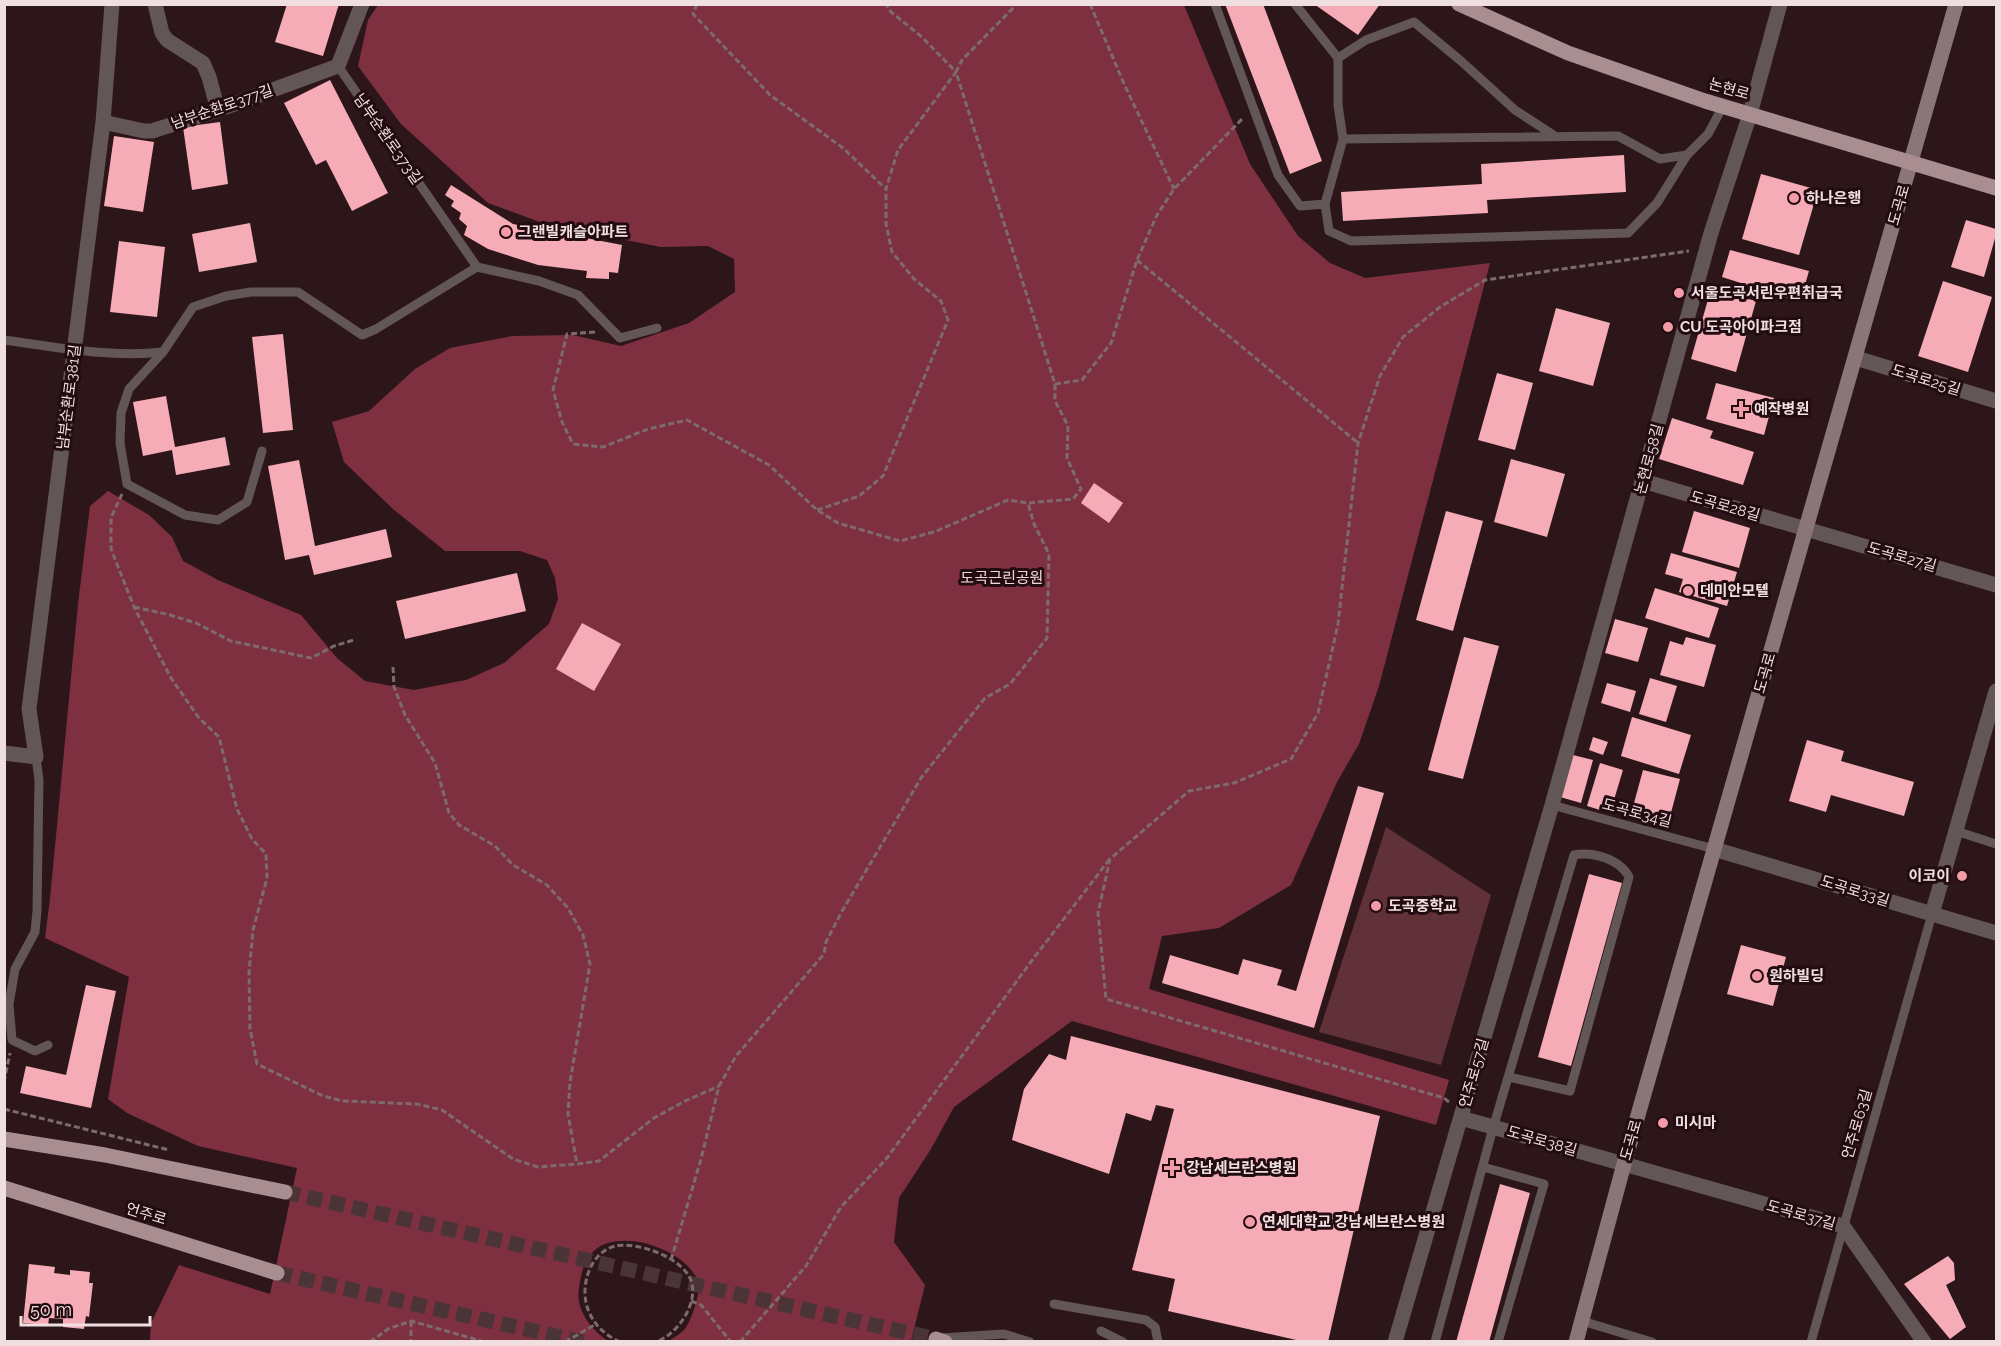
<svg xmlns="http://www.w3.org/2000/svg" width="2001" height="1346" viewBox="0 0 2001 1346" font-family="Raleway,'Noto Sans KR',sans-serif">
<rect width="100%" height="100%" fill="#2d1619"/>
<!-- green -->
<path fill="#613139" d="M1386 827 1491 895 1441 1065 1319 1032Z"/>
<!-- forest -->
<path fill="#7e3041" d="M378 5H1184L1250 164 1298 236 1330 263 1365 278 1490 263 1379 686 1359 744 1337 782 1291 885 1219 928 1162 936 1149 989 1449 1080 1436 1125 1072 1021 954 1107 931 1149 899 1198 894 1242 925 1285 911 1341H669C673 1338 680 1334 684 1330 691 1322 701 1293 698 1282 688 1250 621 1227 595 1250 584 1259 581 1275 579 1288 575 1309 591 1330 608 1341H150L151 1323 179 1265 270 1294 297 1168 198 1146 127 1113 108 1099 129 977 45 938 50 899 78 604 90 506 108 491 149 515 172 537 183 561 218 580 301 615 337 658 365 681 414 690 466 680 504 663 549 624 558 599 555 578 547 560 520 551H445L393 509 344 462 332 422 369 411 415 369 450 348 512 336 573 335 621 346 689 323 735 292 734 259 708 246 661 247 545 224 488 203 401 124 358 66 368 20Z"/>
<!-- building -->
<path fill="#f5acb6" d="M287 4H339L323 56 275 42Z
M1225 4H1263L1322 161 1290 174Z
M1314 4H1380L1358 35Z
M330 80 388 193 352 211 326 160 316 165 284 103Z
M220 122 228 184 192 190 183 127Z
M114 136 154 142 143 212 104 206Z
M1624 155 1626 192 1487 200 1488 213 1343 221 1341 192 1482 184 1481 164Z
M1761 174 1818 190 1799 255 1742 239Z
M451 185 513 224 622 245 618 273 609 272V279L586 278 587 271 538 265 488 249 464 235 467 226 459 219 461 213 451 206 454 201 445 195Z
M1966 220 1996 229V235L1984 277 1951 267Z
M250 223 257 262 199 272 192 234Z
M119 241 165 247 157 317 110 312Z
M1730 250 1809 271 1800 302 1722 277Z
M1943 281 1992 297 1968 372 1918 356Z
M1711 289 1756 301 1736 372 1691 359Z
M1556 308 1610 323 1593 386 1539 371Z
M283 334 293 430 263 433 252 337Z
M1497 373 1533 383 1515 450 1478 440Z
M1716 383 1774 398 1764 435 1706 419Z
M166 396 175 447 225 437 230 465 176 475 172 450 143 456 133 402Z
M1672 418 1713 431 1710 438 1754 452 1743 485 1659 459Z
M1511 459 1565 474 1547 537 1494 522Z
M299 460 315 546 386 529 392 557 314 575 309 555 285 560 268 466Z
M1094 483 1123 503 1109 523 1081 503Z
M1446 511 1483 521 1453 631 1416 620Z
M1694 511 1750 528 1739 568 1682 552Z
M1671 553 1737 572 1727 606 1679 592 1683 579 1665 574Z
M517 573 526 611 405 639 396 601Z
M1655 588 1719 608 1709 638 1645 618Z
M1615 619 1648 628 1638 662 1605 653Z
M582 623 621 644 594 691 556 669Z
M1464 637 1499 646 1463 779 1428 770Z
M1686 637 1716 645 1704 687 1660 675 1670 641 1683 645Z
M1650 678 1677 686 1666 722 1639 714Z
M1607 683 1636 691 1630 712 1601 703Z
M1632 717 1691 735 1679 774 1621 756Z
M1593 737 1608 742 1603 755 1589 750Z
M1807 740 1844 751 1841 761 1914 782 1904 816 1831 795 1826 812 1789 801Z
M1573 755 1593 760 1581 803 1560 797Z
M1600 763 1623 770 1610 813 1587 806Z
M1643 770 1680 779 1668 824 1631 814Z
M1358 786 1384 793 1314 1028 1162 983 1170 955 1238 975 1243 959 1282 970 1277 985 1296 991Z
M1589 874 1622 883 1571 1066 1538 1057Z
M1741 945 1786 957 1773 1006 1727 994Z
M86 985 116 991 91 1108 20 1093 26 1066 66 1075Z
M1071 1036 1380 1116 1328 1342H1305L1168 1311 1175 1279 1132 1270 1174 1109 1156 1105 1151 1121 1126 1113 1109 1174 1012 1140 1024 1089 1049 1054 1066 1060Z
M1500 1184 1530 1193 1489 1342H1456Z
M1948 1256 1954 1263 1955 1280 1946 1285 1966 1327 1950 1339 1904 1284Z
M29 1264 55 1267 54 1273 70 1275V1270L90 1272 89 1283H93L89 1317 86 1316 84 1329 63 1327V1319L49 1318 48 1325 23 1323Z"/>
<g fill="none" stroke-linecap="round" stroke-linejoin="round">
<!-- primary-tunnel -->
<path stroke="#4a3437" stroke-width="15" stroke-dasharray="15 8" stroke-linecap="butt" d="M285 1192 936 1339
M277 1273 583 1342"/>
<!-- path -->
<path stroke="#7e6a6c" stroke-width="3" stroke-dasharray="6 3" stroke-linecap="butt" d="M697 4 693 14 770 95 843 148 886 189
M1090 4 1125 86 1174 189
M1137 260 1358 443
M595 332 567 334 553 390 562 422 573 444 603 447 648 429 687 420 769 465 817 510 838 523 900 541 934 532 1008 500 1028 503
M1055 384 1082 380 1111 343 1137 260 1157 215 1174 189 1243 118
M122 494 111 518V549L134 607 171 678 199 718 219 737 237 809 252 839 266 854 267 878 253 930 249 973 250 1029 257 1064 323 1096 343 1101 417 1104 442 1110 513 1159 538 1167 577 1164 599 1161 654 1118 685 1101 719 1086
M817 510 859 496 883 476 948 320 941 301 914 279 892 252 886 224V189L898 150 956 72 922 37 891 12 886 4
M134 607 170 615 196 623 231 641 311 658 334 646 354 640
M393 667 394 687 405 715 435 763 449 813 459 825 495 846 513 865 547 885 568 908 583 935 590 964 570 1082 568 1114 577 1164
M4 1082 10 1053
M1449 1102 1444 1098 1106 999 1098 913 1110 859 1189 791 1234 783 1291 759 1318 713 1338 624 1358 443 1380 376 1403 337 1440 307 1485 280 1689 251
M4 1109 169 1150
M671 1260 701 1159 719 1086 736 1056 824 954 826 942 841 913 921 778 985 698 1010 684 1047 638 1049 554 1034 524 1028 503 1073 499 1081 489 1067 458 1068 426 1055 401V384L956 72 962 60 1017 4
M691 1301 701 1305 731 1342
M411 1321V1342
M370 1342 388 1329 411 1321 485 1342
M565 1342 596 1324
M620 1342C607 1336 596 1327 590 1314 578 1291 588 1253 615 1246 638 1241 687 1259 692 1284 697 1306 676 1336 655 1342
M740 1342 806 1266 841 1207 887 1158 1030 963 1109 860"/>
<!-- service -->
<path stroke="#635657" stroke-width="9" d="M1215 4 1278 175 1300 206 1325 204
M1295 4 1338 58
M338 66 477 267
M1343 139 1338 105V58L1366 40 1414 22 1461 61 1515 110 1555 136
M1687 155 1657 203 1628 233 1351 241 1329 231 1325 204 1343 139 1618 136 1660 159 1687 155 1708 134 1723 106
M4 340C56 347 111 358 163 352
M262 451 247 502 218 520 185 515 127 484 120 443 121 413 129 389 163 352 193 307 226 296 251 292H298L362 335 376 329 477 267 539 281 578 295 620 338 657 328
M36 757 39 780 37 911 35 932 15 969 9 1004 12 1040 35 1051 48 1045
M1552 805 1714 849
M1956 831 1996 844
M1483 1167 1544 1184 1498 1342
M1054 1304 1146 1320 1155 1327 1158 1342
M1582 1321 1652 1342
M1101 1331 1123 1342
M941 1338 1004 1334 1030 1342
M1435 1342 1493 1128 1574 855C1592 851 1620 859 1629 877L1570 1091 1509 1077
M1811 1342 1932 914"/>
<!-- minor -->
<path stroke="#635657" stroke-width="15" d="M155 4 162 33 167 40 203 63 209 77 218 110
M103 122 144 131H152L218 110 338 66 362 4
M1856 358 1996 401
M1643 481 1996 585
M4 753 36 757 29 709 103 122 112 4
M1714 849 1996 933
M1932 914 1996 691
M1461 1118 1843 1226 1924 1342
M1395 1342 1552 805 1711 233 1750 114 1780 4"/>
<!-- secondary -->
<path stroke="#8a7678" stroke-width="15" d="M1576 1342 1624 1164 1956 4"/>
<!-- primary -->
<path stroke="#a98e91" stroke-width="15" d="M1459 4 1568 53 1705 101 1996 188
M4 1139 105 1155 285 1192
M4 1188 277 1273
M936 1339 945 1342"/>
</g>
<!-- markers -->
<g fill="#f39aa8" stroke="#230c11" stroke-width="2">
<circle cx="1794" cy="198" r="6"/>
<circle cx="506" cy="232" r="6"/>
<circle cx="1679" cy="293" r="6"/>
<circle cx="1668" cy="327" r="6"/>
<path d="M1738 400h6v6h6v6h-6v6h-6v-6h-6v-6h6z"/>
<circle cx="1688" cy="591" r="6"/>
<circle cx="1962" cy="876" r="6"/>
<circle cx="1376" cy="906" r="6"/>
<circle cx="1757" cy="976" r="6"/>
<circle cx="1663" cy="1123" r="6"/>
<path d="M1169 1159h6v6h6v6h-6v6h-6v-6h-6v-6h6z"/>
<circle cx="1250" cy="1222" r="6"/>
</g>
<g text-anchor="middle" stroke-width="6" stroke-linejoin="round" paint-order="stroke">
<!-- street labels -->
<g font-size="15" fill="#f0dfe1" stroke="#230c11">
<text transform="translate(1729 89) rotate(16)" y="5">논현로</text>
<text transform="translate(222 107) rotate(-19)" y="5">남부순환로377길</text>
<text transform="translate(388 139) rotate(55)" y="5">남부순환로373길</text>
<text transform="translate(1899 205) rotate(-74)" y="5">도곡로</text>
<text transform="translate(1926 380) rotate(17)" y="5">도곡로25길</text>
<text transform="translate(69 397) rotate(-83)" y="5">남부순환로381길</text>
<text transform="translate(1649 459) rotate(-75)" y="5">논현로58길</text>
<text transform="translate(1725 506) rotate(16)" y="5">도곡로28길</text>
<text transform="translate(1902 557) rotate(16)" y="5">도곡로27길</text>
<text transform="translate(1765 673) rotate(-74)" y="5">도곡로</text>
<text transform="translate(1637 813) rotate(15)" y="5">도곡로34길</text>
<text transform="translate(1855 891) rotate(17)" y="5">도곡로33길</text>
<text transform="translate(1474 1073) rotate(-74)" y="5">언주로57길</text>
<text transform="translate(1857 1124) rotate(-74)" y="5">언주로63길</text>
<text transform="translate(1631 1140) rotate(-74)" y="5">도곡로</text>
<text transform="translate(1542 1141) rotate(16)" y="5">도곡로38길</text>
<text transform="translate(146 1214) rotate(17)" y="5">언주로</text>
<text transform="translate(1801 1215) rotate(16)" y="5">도곡로37길</text>
</g>
<!-- poi labels -->
<g font-size="15" font-weight="bold" fill="#f0dfe1" stroke="#230c11" text-anchor="start">
<text x="1806" y="203">하나은행</text>
<text x="518" y="237">그랜빌캐슬아파트</text>
<text x="1691" y="298">서울도곡서린우편취급국</text>
<text x="1680" y="332">CU 도곡아이파크점</text>
<text x="1754" y="414">예작병원</text>
<text x="1700" y="596">데미안모텔</text>
<text x="1950" y="881" text-anchor="end">이코이</text>
<text x="1388" y="911">도곡중학교</text>
<text x="1769" y="981">원하빌딩</text>
<text x="1675" y="1128">미시마</text>
<text x="1186" y="1173">강남세브란스병원</text>
<text x="1262" y="1227">연세대학교 강남세브란스병원</text>
</g>
<!-- park labels -->
<g font-size="15" fill="#f0d8da" stroke="#230c11">
<text x="1002" y="583">도곡근린공원</text>
</g>
</g>
<!-- border -->
<rect width="2001" height="1346" fill="none" stroke="#f0dfe1" stroke-width="12"/>
<!-- scale -->
<path d="M21 1316v9h129v-9" fill="none" stroke="#f0dfe1" stroke-width="3"/>
<text x="30" y="1316" font-size="18" fill="#f0dfe1" stroke="#230c11" stroke-width="4.5" paint-order="stroke">50 m</text>
</svg>
